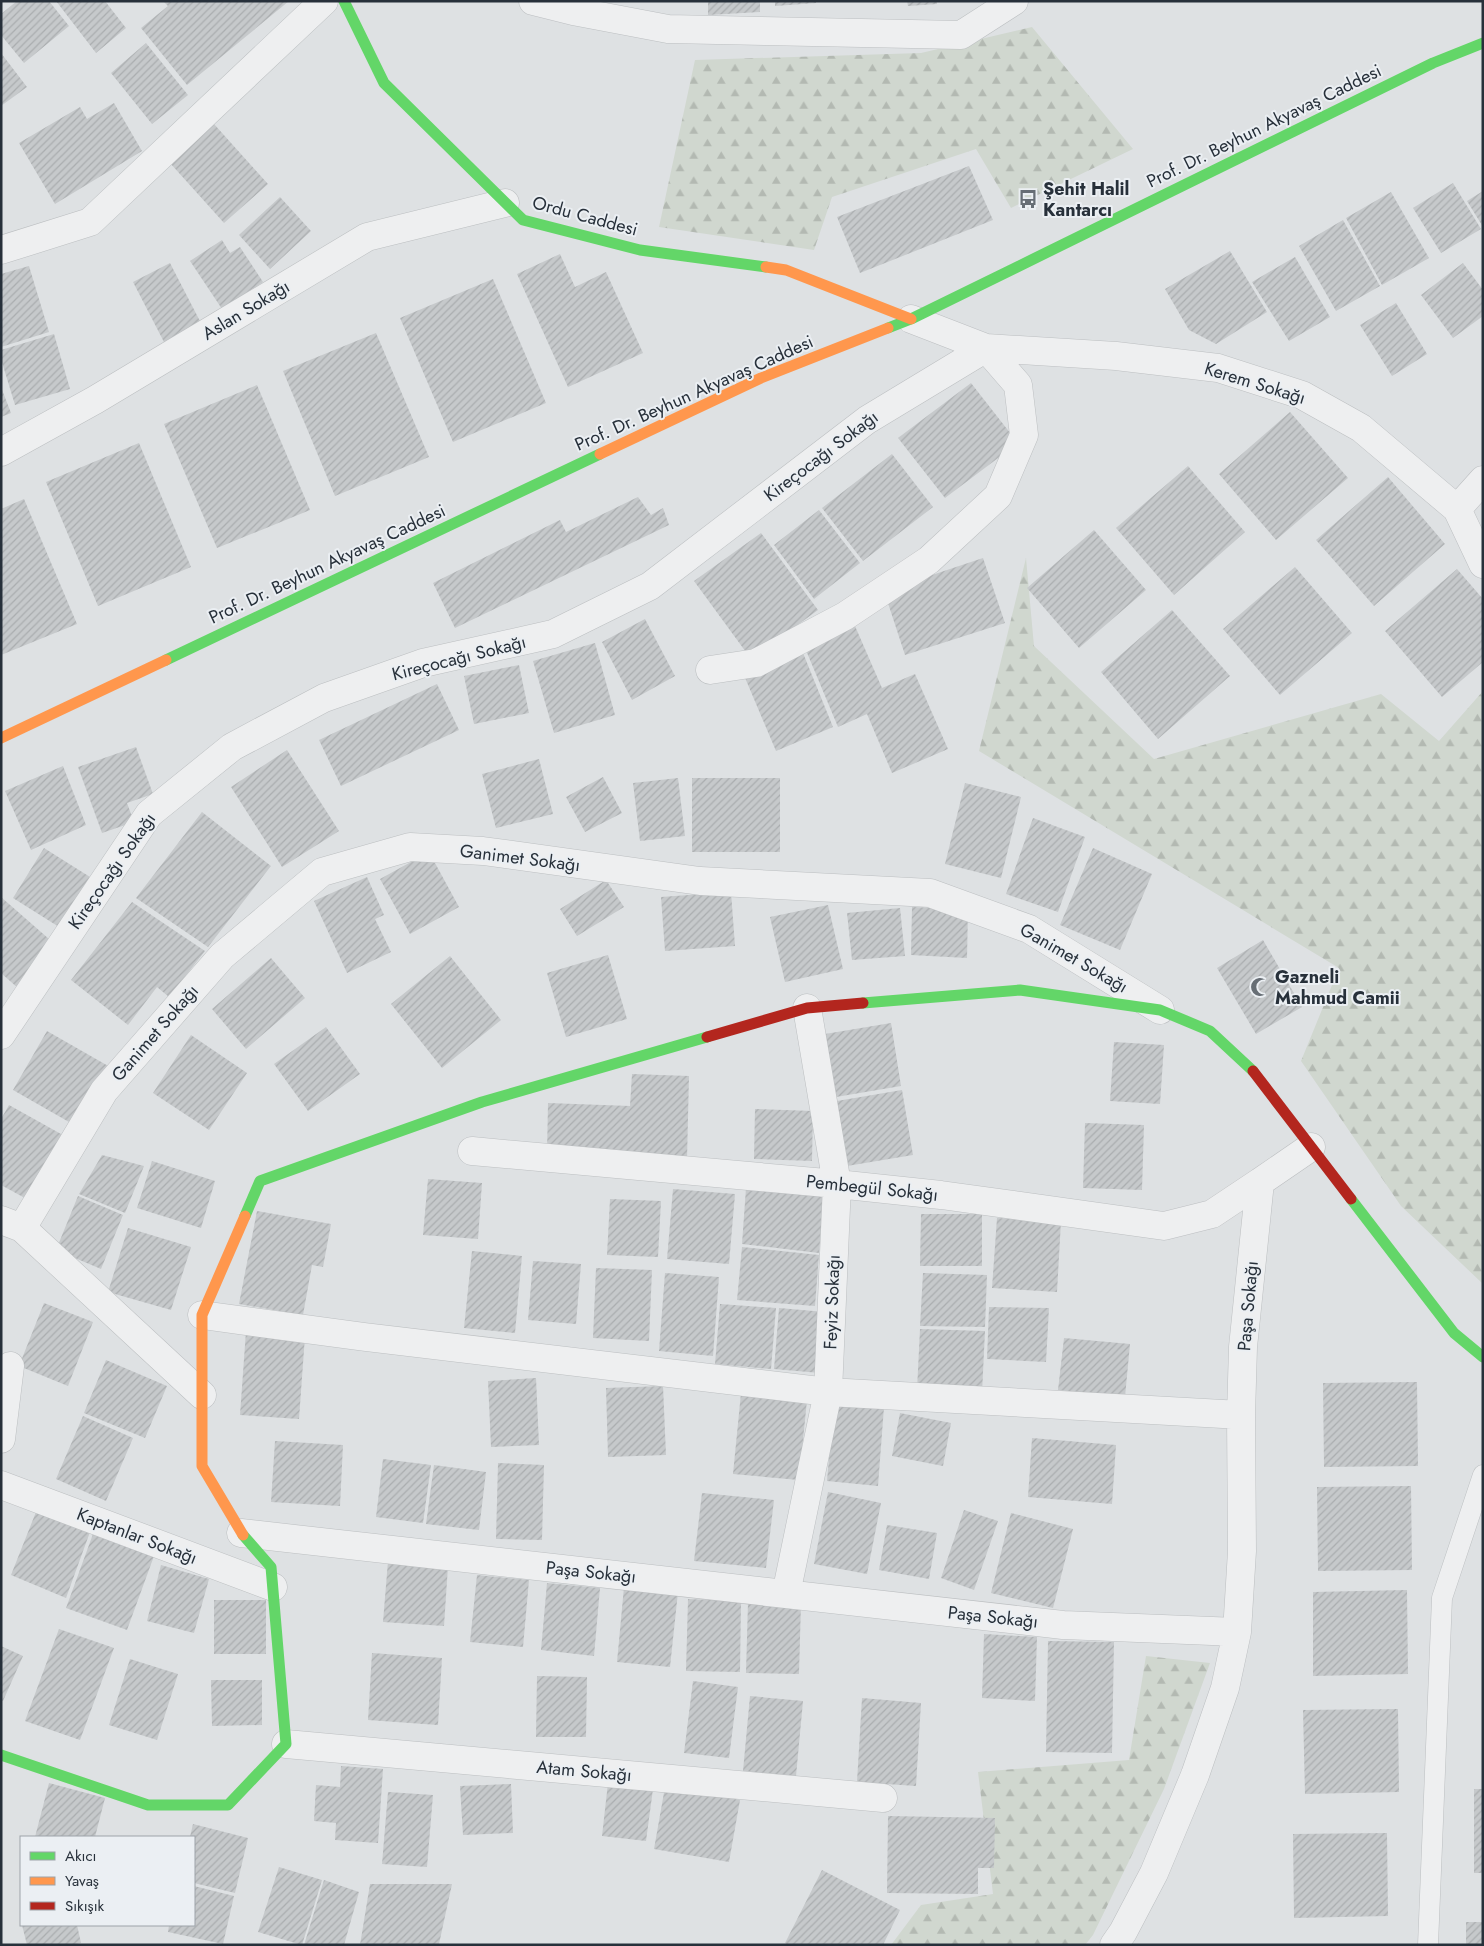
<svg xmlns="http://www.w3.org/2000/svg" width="1484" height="1946" viewBox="0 0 1484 1946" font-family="Jost,sans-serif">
<defs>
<pattern id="forest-firs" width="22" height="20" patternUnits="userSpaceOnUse" patternTransform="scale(1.25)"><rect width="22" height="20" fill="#d0d7cf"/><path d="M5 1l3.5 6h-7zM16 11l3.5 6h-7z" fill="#b3b9b2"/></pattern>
<pattern id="building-hatch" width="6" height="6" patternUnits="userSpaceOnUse" patternTransform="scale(1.25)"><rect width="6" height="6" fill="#c6c9cb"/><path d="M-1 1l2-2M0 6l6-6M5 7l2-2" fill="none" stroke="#aaadaf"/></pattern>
</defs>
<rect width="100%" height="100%" fill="#dee1e3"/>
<!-- forest -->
<path fill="url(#forest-firs)" d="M1032 27 1133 149 1011 208 976 149 832 197 814 250 659 227 695 60 921 53Z
M1026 558 1034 646 1154 759 1381 694 1439 741 1483 691V1284L1401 1206 1301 1061 1339 968 979 751Z
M1146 1656 1210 1663 1164 1789 1093 1935 1085 1945H891L921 1905 993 1894 978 1772 1129 1760Z"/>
<!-- building -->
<path fill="url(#building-hatch)" d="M17 1H49L69 26 24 63 1 35V14Z
M56 1H105L126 28 96 53Z
M163 1H289L187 85 141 28 168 6Z
M708 1H760V12L708 15Z
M775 1H816V3L775 6Z
M907 1H937V4L908 6Z
M146 43 188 95 152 124 111 73Z
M1 53 27 87 1 106Z
M114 103 142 151 55 204 19 143 80 107 87 119Z
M214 124 268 184 224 223 170 163Z
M969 166 993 220 860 273 837 217Z
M1453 183 1481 229 1441 253 1413 208Z
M1483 191V227L1467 201Z
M1391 192 1429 258 1382 285 1346 218Z
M280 197 311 231 270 269 239 235Z
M1343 220 1380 286 1336 311 1299 246Z
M222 240 230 253 240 247 263 282 222 309 190 261Z
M1230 251 1267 312 1216 344 1189 330 1165 289Z
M560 254 575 287 606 272 643 353 568 387 517 274Z
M1295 257 1330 317 1289 341 1252 282Z
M170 263 202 325 165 344 133 282Z
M1463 263 1483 290V316L1453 338 1421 295Z
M29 266 49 332 1 347V274Z
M493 279 546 403 453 442 400 318Z
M1396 303 1427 354 1392 376 1360 325Z
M376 333 429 457 335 496 283 371Z
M54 334 70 389 15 405 1 359V350Z
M971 383 1018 443 945 498 898 438Z
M257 385 310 510 217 548 164 424Z
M1 387 11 413 1 417Z
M1290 412 1348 478 1276 540 1219 474Z
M139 443 191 567 98 606 46 482Z
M892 454 933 507 863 561 822 508Z
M1188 466 1245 532 1174 595 1116 528Z
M1388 477 1445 544 1374 606 1316 540Z
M638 497 651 515 663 508 669 525 455 628 433 583 560 520 566 532Z
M24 499 77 624 1 655V509Z
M819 510 860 563 814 599 774 545Z
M1094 530 1146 590 1079 648 1027 588Z
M761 533 818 610 751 659 694 581Z
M983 558 1005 623 905 655 884 591Z
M1295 567 1352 633 1280 695 1223 629Z
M1457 569 1483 599V662L1442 697 1385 631Z
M1172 610 1230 676 1158 739 1101 672Z
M645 619 675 676 632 700 602 642Z
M855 626 882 688 915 674 948 749 892 773 867 714 838 727 805 648Z
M595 643 615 715 554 733 533 661Z
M801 648 833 727 776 751 743 673Z
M519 665 529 713 474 724 464 676Z
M437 684 459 730 341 786 319 740Z
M136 747 153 794 127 803 134 822 102 833 78 767Z
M287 750 339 831 282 867 231 787Z
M539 759 553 814 496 828 482 774Z
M63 766 86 825 31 850 5 791Z
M603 777 622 813 585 832 566 797Z
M678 778 685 836 640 841 633 783Z
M692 778H780V852H692Z
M965 783 1021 797 1001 878 945 864Z
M202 812 271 866 208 947 136 898Z
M1033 818 1085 837 1058 912 1006 894Z
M44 848 98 882 67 932 13 898Z
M1093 848 1152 874 1120 950 1060 925Z
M429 852 459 907 410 934 380 879Z
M367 877 384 915 375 919 391 952 347 973 314 901Z
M606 880 624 907 577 936 560 909Z
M731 892 735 946 665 951 661 897Z
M1 897 57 946 19 989 1 973Z
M132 902 205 951 169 997 157 987 128 1025 71 980Z
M828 905 843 969 785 982 770 917Z
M912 907 968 909 967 958 911 955Z
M900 908 905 956 852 960 847 913Z
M1263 940 1302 1007 1256 1034 1217 968Z
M608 955 627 1019 566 1037 547 973Z
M450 956 501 1020 442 1068 391 1004Z
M271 958 305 998 246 1049 212 1009Z
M891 1023 901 1086 836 1097 825 1034Z
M326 1027 360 1074 308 1111 274 1064Z
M47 1031 110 1067 76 1126 13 1090Z
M191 1035 247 1073 209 1130 153 1093Z
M1114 1042 1164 1045 1160 1104 1110 1101Z
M632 1074 689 1076 687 1159 547 1154 548 1103 630 1106Z
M902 1090 913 1155 847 1166 837 1101Z
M9 1105 70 1139 34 1203 1 1185V1119Z
M755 1109 813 1111 812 1161 754 1159Z
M1085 1123 1144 1125 1142 1190 1083 1188Z
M102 1155 144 1166 125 1213 79 1194Z
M152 1161 215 1181 201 1228 137 1208Z
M428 1179 482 1183 478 1239 423 1235Z
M746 1188 824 1194 819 1253 742 1244Z
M673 1189 735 1194 729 1264 667 1259Z
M78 1196 123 1215 101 1269 56 1250Z
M610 1199 661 1201 658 1257 607 1255Z
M257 1211 331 1224 323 1267 312 1265 303 1315 239 1304Z
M921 1214H982V1266H920Z
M997 1218 1061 1221 1057 1292 992 1288Z
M128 1228 191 1247 171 1310 108 1292Z
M742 1247 819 1255 815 1306 737 1300Z
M472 1251 522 1256 515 1333 464 1328Z
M533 1261 581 1264 576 1324 528 1320Z
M596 1268 652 1270 649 1341 593 1338Z
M665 1273 719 1277 713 1356 659 1351Z
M923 1273 987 1275 985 1327 920 1326Z
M44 1303 93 1322 68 1386 19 1366Z
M720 1304 776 1308 771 1369 715 1364Z
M989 1307 1049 1308 1046 1362 987 1359Z
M779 1308 825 1312 820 1373 774 1369Z
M920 1329 985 1331 982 1393 917 1390Z
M246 1331 305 1336 299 1419 240 1415Z
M1064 1338 1130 1344 1125 1397 1058 1390Z
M106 1360 167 1386 145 1438 84 1413Z
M536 1378 539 1445 491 1447 488 1381Z
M1417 1382 1418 1466 1324 1467 1323 1383Z
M663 1386 666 1455 608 1457 606 1388Z
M741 1393 807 1400 799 1480 733 1474Z
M834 1402 884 1407 878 1486 827 1481Z
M900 1413 951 1423 943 1466 892 1456Z
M83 1416 133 1438 106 1501 56 1479Z
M1032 1438 1116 1445 1112 1504 1028 1497Z
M275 1441 343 1445 340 1506 271 1502Z
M383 1459 431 1465 423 1523 376 1517Z
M498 1463 544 1465 542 1540 496 1539Z
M434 1465 486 1472 479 1530 426 1524Z
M1411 1486 1412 1570 1318 1571 1317 1487Z
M828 1492 881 1503 867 1574 814 1564Z
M702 1493 774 1500 766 1568 694 1561Z
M964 1510 998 1521 974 1590 941 1578Z
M36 1512 90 1532 66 1598 11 1575Z
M1011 1513 1073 1529 1053 1608 991 1593Z
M887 1525 937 1533 929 1579 879 1570Z
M93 1534 154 1556 127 1630 66 1608Z
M388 1561 448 1566 444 1626 383 1622Z
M161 1565 209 1579 194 1633 147 1621Z
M477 1575 529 1580 523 1647 470 1642Z
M547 1583 600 1588 594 1656 541 1650Z
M624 1587 678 1592 670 1667 617 1662Z
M1407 1590 1408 1674 1313 1676V1592Z
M688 1599 741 1601 740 1672 686 1671Z
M214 1600H266V1654H214Z
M748 1602 801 1603 799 1674 746 1673Z
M59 1629 114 1648 80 1740 25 1721Z
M984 1634 1037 1637 1035 1701 982 1698Z
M1048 1641 1114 1642 1112 1753 1046 1752Z
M1 1646 23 1656 3 1701 1 1700Z
M372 1653 442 1658 438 1725 368 1720Z
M130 1659 178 1674 157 1740 109 1725Z
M537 1676 587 1677 586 1737H536Z
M211 1680H262V1725L212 1726Z
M693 1681 738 1687 729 1758 684 1753Z
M750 1696 803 1701 796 1776 743 1771Z
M862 1698 921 1703 916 1786 857 1782Z
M1398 1709 1399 1792 1305 1794 1303 1710Z
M341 1766 383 1769 378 1843 335 1840 336 1823 314 1821 316 1785 340 1787Z
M49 1783 105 1798 95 1837H35Z
M608 1783 653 1789 646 1841 602 1836Z
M511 1784 513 1833 463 1835 460 1786Z
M665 1787 740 1800 729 1862 654 1849Z
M1474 1789H1483V1873H1474Z
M388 1792 433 1795 427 1867 382 1864Z
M888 1816 995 1818 994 1868H978V1894L887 1893Z
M193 1824 248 1838 235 1893 194 1883V1837H190Z
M1387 1833 1388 1916 1294 1918 1293 1834Z
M279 1867 322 1880 302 1945 258 1932Z
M822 1870 900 1910 883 1945H789L785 1943Z
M324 1880 359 1892 344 1945H304Z
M370 1884H452L439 1944 360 1945Z
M194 1886 234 1896 223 1944 168 1932 169 1925H194Z
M1466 1922H1483V1945H1466Z
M22 1925H77L81 1943 72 1945H27Z"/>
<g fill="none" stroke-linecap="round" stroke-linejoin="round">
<!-- lane casing -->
<g stroke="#bcbfc1" stroke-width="21">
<path id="lane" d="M1428 1945 1442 1598 1483 1475"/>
</g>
<!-- street casing -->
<g stroke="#bcbfc1" stroke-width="29">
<path id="street" d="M533 1 573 11 668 29 961 35 1014 1
M1 250 90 222 324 1
M986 348 1116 356 1218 368 1302 395 1361 428 1457 509 1483 480
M1 452 95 400 367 237 505 203
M1457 509 1483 564
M710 670 756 663 845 616 929 560 998 496 1024 435 1018 385 986 348 911 319
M1 1035 149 814 232 747 324 698 423 663 553 634 650 586 867 420 986 348
M472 1151 837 1184 941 1195 1164 1226 1212 1214 1260 1182
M1 1220 22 1228 104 1091 222 956 322 872 410 847 483 851 700 881 930 893 1029 929 1160 1010
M22 1228 202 1395
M202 1315 365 1337 828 1392 1241 1415
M1 1439 10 1366
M1 1485 273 1587
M241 1533 1063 1625 1237 1632 1242 1551 1241 1415 1243 1347 1260 1182 1311 1147
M786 1594 828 1392 837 1184 807 1008
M286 1744 883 1798
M1114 1945 1123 1932 1154 1873 1195 1775 1225 1688 1237 1632"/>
</g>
<!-- lane -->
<use href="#lane" stroke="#eeeff0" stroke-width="20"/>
<!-- street -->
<use href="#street" stroke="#eeeff0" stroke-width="28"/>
<!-- fast -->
<path stroke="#63d668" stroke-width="11" d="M344 1 384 83 523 220 640 250 766 267
M888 328 911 319 1433 63 1483 43
M166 660 600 454
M863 1003 1020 990 1160 1010 1210 1031 1253 1071
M1351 1199 1454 1333 1483 1357
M245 1216 260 1181 482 1102 707 1037
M1 1755 148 1805H228L286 1744 271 1567 243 1535"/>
<!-- slow -->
<path stroke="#ff974d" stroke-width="11" d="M766 267 786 270 911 319
M600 454 761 378 888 328
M1 738 166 660
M243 1535 202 1466V1315L245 1216"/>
<!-- jam -->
<path stroke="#b3261e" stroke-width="11" d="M707 1037 807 1008 863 1003
M1253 1071 1351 1199"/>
</g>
<!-- icons -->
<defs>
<g id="bus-bare" transform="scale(1.5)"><path d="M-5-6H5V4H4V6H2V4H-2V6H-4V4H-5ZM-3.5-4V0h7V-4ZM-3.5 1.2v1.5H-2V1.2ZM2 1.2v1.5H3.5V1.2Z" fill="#676e75" stroke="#ebeff3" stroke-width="2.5" paint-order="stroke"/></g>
<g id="mosque-bare" transform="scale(1.5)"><path d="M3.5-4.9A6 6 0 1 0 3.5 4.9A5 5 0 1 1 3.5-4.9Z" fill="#676e75" stroke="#ebeff3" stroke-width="2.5" paint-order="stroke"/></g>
</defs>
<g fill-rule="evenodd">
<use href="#bus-bare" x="1028" y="199"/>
<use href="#mosque-bare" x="1260" y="987"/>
</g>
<g text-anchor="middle" stroke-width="4" stroke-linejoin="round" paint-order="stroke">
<!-- street labels -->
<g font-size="18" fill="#27303a" stroke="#ebeff3">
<text transform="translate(1264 126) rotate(-26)" y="6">Prof. Dr. Beyhun Akyavaş Caddesi</text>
<text transform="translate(585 216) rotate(15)" y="6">Ordu Caddesi</text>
<text transform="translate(246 310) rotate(-31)" y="6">Aslan Sokağı</text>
<text transform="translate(1255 383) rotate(17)" y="6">Kerem Sokağı</text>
<text transform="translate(694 393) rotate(-24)" y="6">Prof. Dr. Beyhun Akyavaş Caddesi</text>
<text transform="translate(821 456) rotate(-37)" y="6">Kireçocağı Sokağı</text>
<text transform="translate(327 564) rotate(-25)" y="6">Prof. Dr. Beyhun Akyavaş Caddesi</text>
<text transform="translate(459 658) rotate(-14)" y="6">Kireçocağı Sokağı</text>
<text transform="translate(520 858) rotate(7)" y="6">Ganimet Sokağı</text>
<text transform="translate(112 871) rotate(-55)" y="6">Kireçocağı Sokağı</text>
<text transform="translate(1074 958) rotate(30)" y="6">Ganimet Sokağı</text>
<text transform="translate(155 1033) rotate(-49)" y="6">Ganimet Sokağı</text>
<text transform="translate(872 1188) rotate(6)" y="6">Pembegül Sokağı</text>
<text transform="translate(832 1302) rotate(-88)" y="6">Feyiz Sokağı</text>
<text transform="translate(1248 1306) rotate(-85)" y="6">Paşa Sokağı</text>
<text transform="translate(137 1536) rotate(21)" y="6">Kaptanlar Sokağı</text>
<text transform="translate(591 1572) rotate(6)" y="6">Paşa Sokağı</text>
<text transform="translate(993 1617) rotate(6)" y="6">Paşa Sokağı</text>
<text transform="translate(584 1771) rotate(5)" y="6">Atam Sokağı</text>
</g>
<!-- poi labels -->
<g font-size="18" font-weight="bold" fill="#27303a" stroke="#ebeff3" text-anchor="start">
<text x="1043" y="195">Şehit Halil<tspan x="1043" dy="21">Kantarcı</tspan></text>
<text x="1275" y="983">Gazneli<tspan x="1275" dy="21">Mahmud Camii</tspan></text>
</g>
</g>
<!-- border -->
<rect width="1484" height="1946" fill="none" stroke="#27303a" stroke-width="5"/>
<!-- legend -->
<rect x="20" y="1836" width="175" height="90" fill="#ebeff3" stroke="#9da3a9"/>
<rect x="30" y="1852" width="25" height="8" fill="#63d668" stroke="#9da3a9"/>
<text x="65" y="1861" font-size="15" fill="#27303a">Akıcı</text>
<rect x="30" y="1877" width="25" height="8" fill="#ff974d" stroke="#9da3a9"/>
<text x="65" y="1886" font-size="15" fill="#27303a">Yavaş</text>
<rect x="30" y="1902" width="25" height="8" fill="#b3261e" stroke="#9da3a9"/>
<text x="65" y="1911" font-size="15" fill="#27303a">Sıkışık</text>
</svg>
